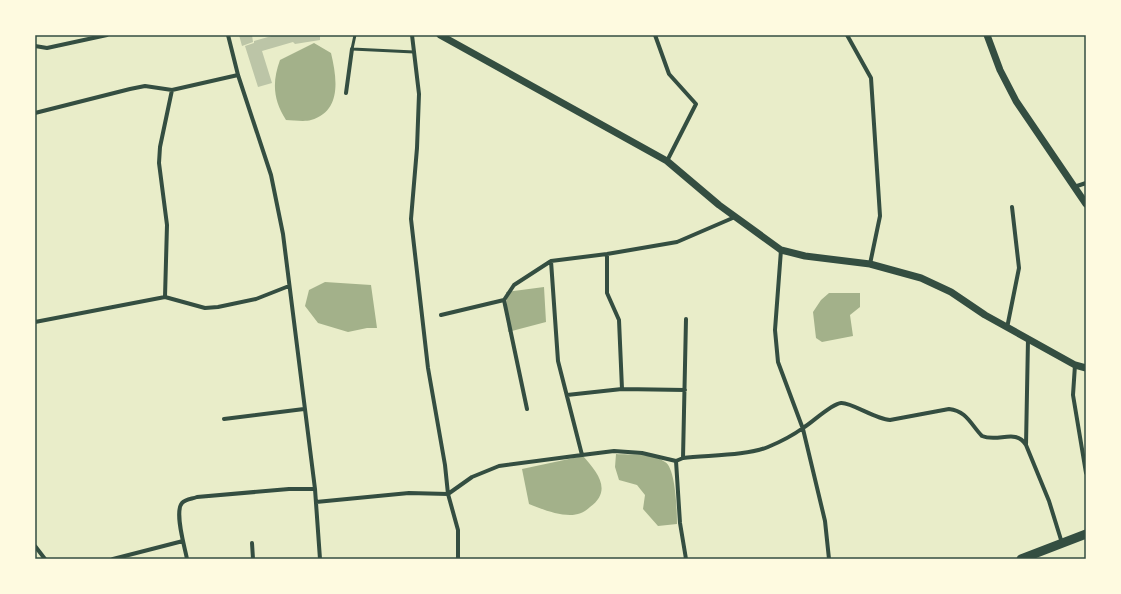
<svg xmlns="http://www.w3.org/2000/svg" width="1121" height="594" viewBox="0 0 1121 594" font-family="'Titillium Web',sans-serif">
<rect width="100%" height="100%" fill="#e9edc9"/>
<!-- water -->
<path fill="#a3b18a" d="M314 43 331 53C337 78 342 111 311 120 304 122 293 120 286 120 273 100 272 82 280 60Z
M325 282 371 285 377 328H367L348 332 318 323 305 306 309 290Z
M544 287 546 322 508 332 506 292Z
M829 293H860V307L850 315 853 336 822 342 816 338 813 312 821 300Z
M616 454C630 455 653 453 665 462 676 468 677 512 677 524L658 526 643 509 645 495 637 485 619 480 615 467Z
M583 456C597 472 613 490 590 507 585 512 578 515 570 515 557 515 541 509 529 504L522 469Z"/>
<!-- building -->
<path fill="#bcc5a7" d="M239 35H252L253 42 242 46Z
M275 35H320V40L295 44 293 42 262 51 272 83 258 87 245 46 254 43V41Z"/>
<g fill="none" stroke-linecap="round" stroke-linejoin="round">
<!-- service -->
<path stroke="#344e41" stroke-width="3" d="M355 35 352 49 414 52"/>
<!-- minor -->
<path stroke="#344e41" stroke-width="4" d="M228 35 238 75 271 175 283 234 315 489 320 559
M412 35 419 94 417 148 411 219 428 368 445 465 448 494 458 530V559
M655 35 669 74 696 104 667 161
M847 35 871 78 880 216 870 264
M35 46 47 48 107 35
M346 93 352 49
M35 113 130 89 145 86 172 90 238 75
M1074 187 1086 183
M781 250 775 330 778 362 803 429 825 521 829 559
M607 254V293L619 320 622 389
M551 261 558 361 582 455
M165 297 167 225 159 163 160 147 172 90
M504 300 527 409
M441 315 504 300 514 285 551 261 607 254 677 242 735 217
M35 322 165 297 205 308 218 307 256 299 289 286
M1007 328 1019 268 1012 207
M1075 365 1073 395 1086 473
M567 395 622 389 685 390
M224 419 304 409
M1026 445 1028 339
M683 458 686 319
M676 461 680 523 686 559
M316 502 409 493 448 494 472 477 499 466 582 455 614 451 642 453 676 461 683 458C707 455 746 456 768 447 780 442 792 436 803 428 813 422 831 404 841 403 851 402 875 419 890 420L949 409C967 411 971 425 982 436 998 443 1016 428 1026 445L1049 501 1062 543
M252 543 253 559
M35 546 45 559
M113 559 183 541
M187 559C185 548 174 512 182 503 186 499 192 499 197 497L289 489H315"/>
<!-- tertiary -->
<path stroke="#344e41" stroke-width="7" d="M440 35 667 161 719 205 781 250 805 256 870 264 921 278 951 292 985 315 1075 365 1086 368
M987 35 1000 70 1016 101 1086 204"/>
<!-- primary -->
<path stroke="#344e41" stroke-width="9" d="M1021 559 1086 534"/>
</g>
<!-- border -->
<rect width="1121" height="594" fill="none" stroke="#fefae0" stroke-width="72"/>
<rect x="36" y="36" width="1049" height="522" fill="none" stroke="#344e41" stroke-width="1.5"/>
</svg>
